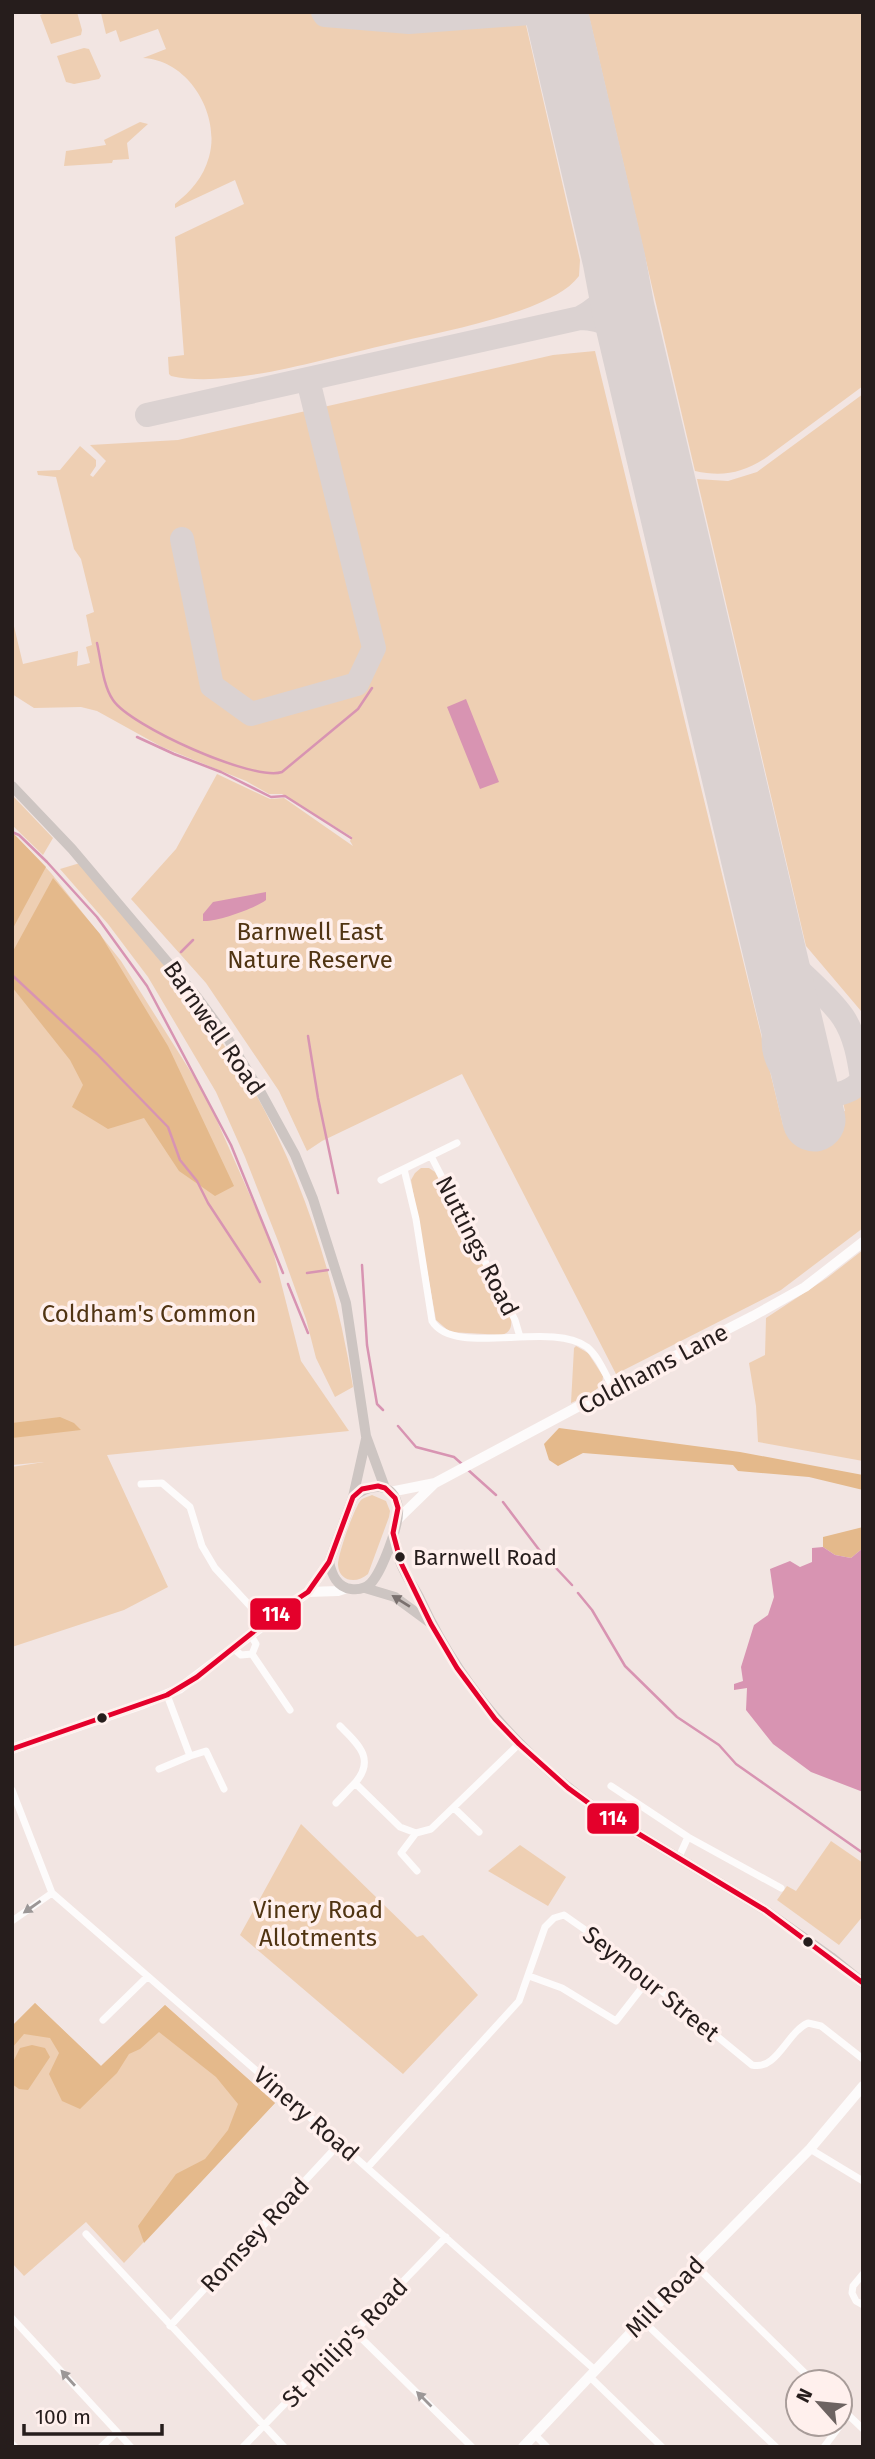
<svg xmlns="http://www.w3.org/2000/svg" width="875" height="2459" viewBox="0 0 875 2459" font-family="'Fira Sans',sans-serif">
<rect width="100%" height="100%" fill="#f2e5e2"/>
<!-- green -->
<path fill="#eecfb3" d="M48 12H77L82 30 81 35 51 44 40 15Z
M104 12H523L580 260 579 276C568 291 547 300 530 307 482 325 431 334 381 346 323 359 228 389 171 376L169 374 168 357 184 355 175 237 244 204 235 180 175 208V204C191 191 203 178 209 157 221 115 189 60 143 58L166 49 158 29 120 42 116 30 106 34 101 13Z
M588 12H863V386L767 457C743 473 723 477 695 471Z
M84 48 89 49 101 76 99 79 74 84 66 82 57 56Z
M140 122 148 124 127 143 129 159 113 160 112 163 64 166 66 151 106 145 104 140Z
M595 351 783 1125 845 1111 843 1102 863 1088V1228L781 1290 616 1374 462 1074 322 1141 307 1151 279 1091 206 983 131 899 176 849 217 774 270 799 284 798 353 846 350 841 352 837 282 794H269L246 781 162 747 97 711 81 707 34 708 12 694V618L23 664 78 651 77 666 90 663 86 647 92 645 86 615 94 612 81 559 74 549 56 477 38 475 37 471 60 470 80 446 96 460V466L90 475 93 477 106 461 90 445 178 440 553 355Z
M863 394V1018L861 1011 806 946 697 479 728 481 757 472Z
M12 795 53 838 43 855 12 825Z
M12 832 51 873 121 961 206 1096 271 1243 301 1361 349 1431 107 1455 168 1587 124 1610 12 1647V1467L44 1462 12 1465Z
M80 863C128 921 176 977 219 1038 229 1053 240 1067 249 1082 303 1175 336 1281 353 1387L335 1397 316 1358 306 1319 278 1241 245 1157 216 1092 148 977 108 924 60 869Z
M421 1168H429L435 1172 511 1319C512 1328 510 1332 502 1335L450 1332 436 1320 411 1180 415 1173Z
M863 1250V1461L758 1442 756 1406 749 1363 765 1355 766 1318 827 1278Z
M576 1346 588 1353 603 1376 602 1385 590 1394 571 1403 574 1348Z
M372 1495 386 1501 390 1511 389 1517 368 1574C357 1584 339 1582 338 1565 338 1554 354 1508 361 1500 365 1497 367 1497 372 1495Z
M301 1824 417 1937 423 1935 478 1995 403 2074 240 1935Z
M831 1841 863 1863V1916L839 1945 777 1900 787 1886 796 1891Z
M520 1845 566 1877 548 1906 488 1871Z
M35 2003 101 2066 165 2005 275 2103 124 2263 86 2222 24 2276 12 2263V2026Z"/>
<!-- forest -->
<path fill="#e4b98b" d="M12 832 46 867 12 930Z
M53 878 100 934 168 1046 234 1186 215 1196 179 1171 144 1118 108 1129 72 1107 83 1085 70 1060 12 987V953Z
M60 1417 74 1423 81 1430 12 1438V1423Z
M559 1428 740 1452 863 1475V1490L809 1477 738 1471 733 1465 583 1453 558 1466 549 1460 544 1444Z
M863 1527V1548L851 1558 835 1555 823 1547V1537Z
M35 2003 101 2066 165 2005 275 2103 144 2243 138 2226 176 2174 205 2159 228 2130 238 2104 216 2077 159 2032 140 2049 129 2054 117 2073 80 2109 62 2101 49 2074 59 2053 50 2038 24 2034 12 2048V2026Z
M32 2045 45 2048 50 2057 28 2090 19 2089 12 2084V2064L20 2048Z"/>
<!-- water -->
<path fill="#d894b2" d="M466 699 499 782 480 789 447 707Z
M266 892V900C254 909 217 922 203 921V914L213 902Z
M823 1547 835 1555 851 1558 863 1548V1792L811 1772 773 1744 746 1710 747 1688 734 1690V1684L743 1681 741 1667 754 1625 768 1615 774 1597 770 1569 790 1561 800 1567 812 1562V1548Z"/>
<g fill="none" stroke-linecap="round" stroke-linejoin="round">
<!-- stream -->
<path stroke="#d894b2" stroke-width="2.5" d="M97 643C101 660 103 686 113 700 130 726 254 782 282 772L358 709 372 688
M137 737 174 754 221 772 271 797 285 796 351 838
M12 832 19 835 47 862 97 917 147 986 231 1145 283 1273
M181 952 193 940
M12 975 97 1054 168 1127 180 1160 197 1181 208 1203 260 1282
M308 1036 318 1098 338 1193
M362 1265 367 1345 377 1404 383 1410
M307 1273 328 1270
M288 1284 308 1333
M398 1426 416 1447 454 1457 462 1464
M467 1469 496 1495
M503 1502 540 1551 572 1585
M578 1593 592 1610 625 1666 677 1717 719 1745 736 1764 863 1853"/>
<!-- taxiway -->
<path stroke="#dbd2d1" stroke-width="24" d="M323 12 325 15 409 22 544 12
M580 318C607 303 614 291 614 260
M147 415 580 318C605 319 619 327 632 347
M182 539 212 686 251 714 357 684 374 648 308 380
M771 935C789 968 822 987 843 1017 855 1035 859 1058 862 1079 855 1091 837 1096 824 1095 795 1093 770 1064 774 1035 775 1030 778 1025 779 1020 783 1007 783 995 782 982"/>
<!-- runway -->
<path stroke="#dbd2d1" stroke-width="63" d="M556 12 614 260 623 308 814 1120"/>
<!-- street -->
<path stroke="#fdfbfb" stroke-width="7" d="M431 1156 515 1320 520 1337
M404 1169 416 1219 432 1321C454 1358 551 1320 587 1347 599 1357 605 1374 613 1388
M381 1180 457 1143
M141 1484 162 1483 190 1507 202 1546 215 1568 265 1622
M250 1634 256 1644 252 1654
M233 1648 241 1655 252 1654
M252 1654 290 1710
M167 1695 190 1756 206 1751 224 1789
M340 1726C358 1744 376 1759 355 1783L400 1827 416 1833 431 1829 519 1744
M159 1769 190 1756
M611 1786 688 1837 781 1888
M12 1790 52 1893 304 2112 595 2370
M336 1803 355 1783
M454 1808 479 1832
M416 1833 401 1853 417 1871
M678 1859 688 1837
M12 1921 52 1893
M529 1976 562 1988 616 2021 648 1980
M103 2020 147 1977
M810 2149 863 2181
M368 2167 519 2001 545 1927 554 1918 564 1915 601 1941 752 2065C777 2071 787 2032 808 2023L821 2026 863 2059
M86 2234 284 2447
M695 2265 814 2382
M863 2274 853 2286 852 2293 856 2301 863 2305
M12 2318 131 2447
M642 2320 776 2447
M170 2326 340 2143
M355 2332 472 2447
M589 2376 662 2447
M840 2407 863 2429
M534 2434 547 2447
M12 2444 15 2447
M101 2447 117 2432
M243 2447 446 2237
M824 2447 848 2415"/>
<!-- secondary -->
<path stroke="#fdfbfb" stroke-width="10" d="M390 1492 435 1483 613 1388 753 1316 805 1287 863 1242
M397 1520 435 1483
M308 1592 338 1591 347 1588
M12 1749 143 1704 179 1689 308 1592 329 1562
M523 2447 673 2288 810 2149 863 2086"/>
<!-- primary -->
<path stroke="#cdc5c2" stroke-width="10" d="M12 786 72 849 197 997 228 1039 260 1091 295 1155 313 1199 346 1303 366 1436 385 1488
M353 1497C369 1484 394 1480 398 1508 400 1524 382 1571 371 1583 366 1588 359 1590 351 1589 337 1587 332 1575 329 1562L353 1497 366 1439
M393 1533C396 1543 397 1554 401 1564 406 1577 415 1588 421 1601 460 1685 519 1753 594 1807L765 1910 831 1957 863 1983
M365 1588 395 1597 429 1622"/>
<!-- bus-1 casing -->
<g stroke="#fff0ed" stroke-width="10">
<path id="bus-1" d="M12 1749 167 1695 197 1677 282 1609 308 1592 329 1562 353 1497 362 1489 378 1486 385 1488 395 1498 398 1508 393 1533 401 1563 431 1624 457 1668 495 1719 519 1744 568 1788 594 1807 765 1910 863 1983"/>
</g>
<!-- bus-1 -->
<use href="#bus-1" stroke="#e4002b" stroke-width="5"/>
</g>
<!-- one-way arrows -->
<defs><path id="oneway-solid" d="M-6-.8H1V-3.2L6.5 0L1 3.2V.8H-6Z" transform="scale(1.75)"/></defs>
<use fill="#7a716f" href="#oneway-solid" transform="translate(401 1601) rotate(-148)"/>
<g fill="#9c9797">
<use href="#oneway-solid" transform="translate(32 1907) rotate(145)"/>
<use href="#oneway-solid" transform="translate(68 2378) rotate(-132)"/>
<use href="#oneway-solid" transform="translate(424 2399) rotate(-135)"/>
</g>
<!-- markers -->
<g fill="#261d1c" stroke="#fff0ed" stroke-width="2.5">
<circle cx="400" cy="1557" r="6"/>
<circle cx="102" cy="1718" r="6"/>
<circle cx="808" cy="1942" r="6"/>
</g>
<g text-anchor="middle" stroke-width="7" stroke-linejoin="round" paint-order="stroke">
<!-- bus labels -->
<g font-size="22" fill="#261d1c" stroke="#fff0ed" text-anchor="start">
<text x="413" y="1565">Barnwell Road</text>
</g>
<!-- park labels -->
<g font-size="24" fill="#503412" stroke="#fff0ed">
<text x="310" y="940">Barnwell East<tspan x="310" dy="28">Nature Reserve</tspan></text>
<text x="149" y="1322">Coldham's Common</text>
<text x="318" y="1918">Vinery Road<tspan x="318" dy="28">Allotments</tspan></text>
</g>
<!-- street labels -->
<g font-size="24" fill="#261d1c" stroke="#fff0ed">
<text transform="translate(214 1028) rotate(55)" y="8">Barnwell Road</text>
<text transform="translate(477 1246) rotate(63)" y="8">Nuttings Road</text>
<text transform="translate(653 1369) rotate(-28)" y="8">Coldhams Lane</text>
<text transform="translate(651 1984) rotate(39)" y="8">Seymour Street</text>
<text transform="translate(306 2114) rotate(41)" y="8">Vinery Road</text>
<text transform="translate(255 2235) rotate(-47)" y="8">Romsey Road</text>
<text transform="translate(665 2297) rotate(-46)" y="8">Mill Road</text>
<text transform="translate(345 2343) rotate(-46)" y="8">St Philip's Road</text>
</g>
</g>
<g stroke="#fff0ed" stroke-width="2.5">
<rect x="249" y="1597" width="53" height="34" rx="7" fill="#e4002b"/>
<rect x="586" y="1802" width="54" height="33" rx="7" fill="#e4002b"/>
</g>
<g font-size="19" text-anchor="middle" font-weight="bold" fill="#fff">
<text x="276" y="1621">114</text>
<text x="613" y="1825">114</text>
</g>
<!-- border -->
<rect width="875" height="2459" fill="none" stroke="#261d1c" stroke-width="28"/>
<!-- north arrow -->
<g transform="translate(819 2403) rotate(297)"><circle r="33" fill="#fff0ed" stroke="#a89c99" stroke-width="2"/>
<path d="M0-5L12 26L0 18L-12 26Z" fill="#6d6361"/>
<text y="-10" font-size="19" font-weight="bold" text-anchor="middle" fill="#261d1c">N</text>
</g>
<!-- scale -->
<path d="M24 2424v10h138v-10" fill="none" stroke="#261d1c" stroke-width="3.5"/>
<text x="35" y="2424" font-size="21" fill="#261d1c" stroke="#fff0ed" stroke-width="5" paint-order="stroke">100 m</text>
</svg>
